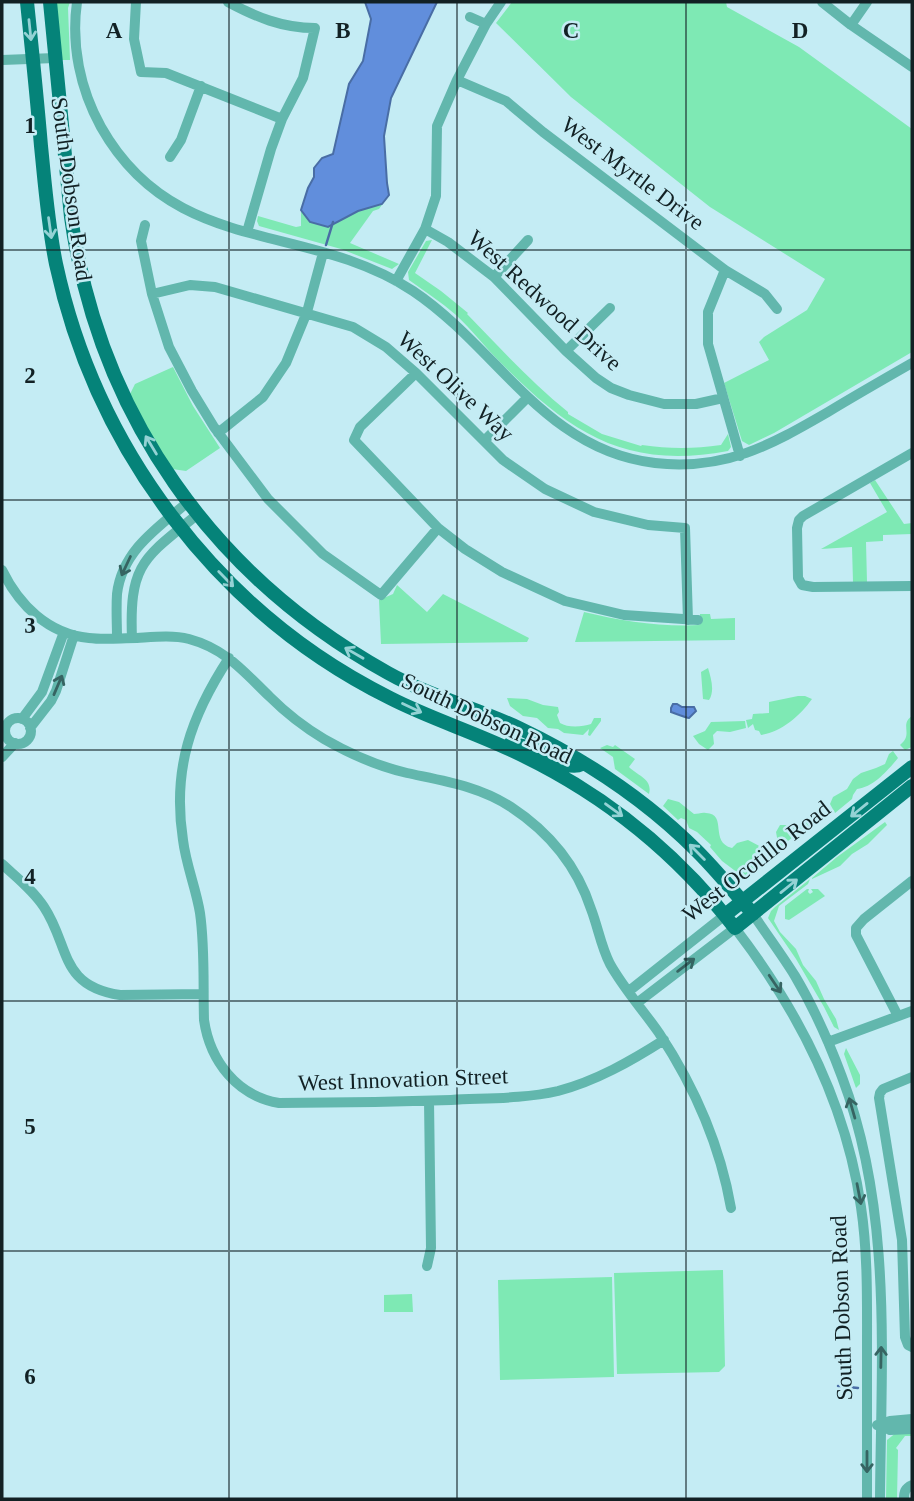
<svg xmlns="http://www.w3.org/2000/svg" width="914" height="1501" viewBox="0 0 914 1501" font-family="Georgia,serif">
<rect width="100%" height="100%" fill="#c4ecf4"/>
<!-- green -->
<path fill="#7ee9b4" d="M56 2H70L68 8 70 60H61Z
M365 2H437L391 98 384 136 387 183 389 195 379 209 373 211 350 243 399 264 392 269 341 249 259 226 257 221 258 216 296 227 301 226V210L308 188 314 177V168L322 158 333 154 349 84 363 61 371 19Z
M512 2H726L727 7 799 47 912 129V352L774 433 749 445 742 441 724 383 769 360 759 342 764 337 807 310 825 279 710 207 571 97 496 23Z
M432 240 415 273 441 291 468 313 467 314C500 348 532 383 568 412V414L602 434 641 446 642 445C669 449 694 449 721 445L728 434 731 447 728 451C625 470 570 433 500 362 485 347 472 330 456 315 441 302 424 291 409 280L408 272 426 241Z
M173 367 193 406 220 448 186 471 172 469 145 427 130 394 135 384Z
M875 480 904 524 912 523V534L883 535V541L866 542 867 582H853L852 547 821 549 887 512 870 483Z
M397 585 427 612 443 594 529 638 527 642 381 644 379 600 393 594Z
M584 612C622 621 660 627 700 625V614H710L711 619 735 618V640L575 642Z
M708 668C711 678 715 691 709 700L703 699 701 672Z
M798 696H805L812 699C800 716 781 732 761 735L759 731 755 730 753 724 748 728 746 720 752 719 753 714 769 713V702Z
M507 698 527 699 543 705 558 707 559 712 557 715 560 723C568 728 582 727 591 724L594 718H601V721L590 736 588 735 589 729 583 735 564 733 558 729 548 728 537 718 523 716 510 706Z
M912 716V747L905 750 900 745C914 734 899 725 912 716Z
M745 721 746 728 730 732 717 731 713 735 714 744 708 750 699 744 693 736 705 731 711 722Z
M607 745 613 747 615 745 635 759 629 767C638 776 653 779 649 794L615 769 613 757 600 748Z
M893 751 898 758C888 770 874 787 857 789L853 795 852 799 835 813 830 804 833 797 847 789 853 779 861 773 876 768 885 764 889 754Z
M668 799 679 802 694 814C698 814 702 812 706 813 728 814 709 842 732 848L737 843 748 840 765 849 769 845 778 843 776 832 780 825H799C808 819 813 805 826 819L797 838 793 837 788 841V844L777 856 770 852 761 856V868L753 872 749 878 740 876 738 877 734 870 722 861 710 847 711 845 697 832 689 828 686 820 681 818 678 820 663 806Z
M885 822 887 825 868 844 852 854 840 866 812 879V878L837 857Z
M810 879 808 884 779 906 774 921 780 932 796 949 803 965 816 981 824 999 836 1019 839 1030 834 1027 824 1007 796 959 768 918 771 911 775 907Z
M807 889H809L808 892 810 894 813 892 811 889H818L825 896 789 920 785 919V906Z
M846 1048 860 1075V1084L856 1088 844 1054Z
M723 1270 725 1366 719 1372 617 1374 614 1273Z
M612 1277 614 1377 500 1380 498 1280Z
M412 1294 413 1312H384V1295Z
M897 1432H912V1436H905L896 1448 898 1450 897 1499H886L887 1440Z"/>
<!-- water -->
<path fill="#618edc" stroke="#496da5" stroke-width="2" d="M365 2H437L391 98 384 136 387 183 389 195 382 204 358 211 328 227 310 222 301 210 308 188 314 177V168L322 158 333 154 349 84 363 61 371 19Z
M673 704H677L682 707H694L696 711 689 718C687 718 674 713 671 712V708Z"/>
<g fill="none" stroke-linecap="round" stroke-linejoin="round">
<!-- stream -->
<path stroke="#496da5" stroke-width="2.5" d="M326 245 333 222
M838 1386 858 1388"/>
<!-- minor -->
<path stroke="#62b7ad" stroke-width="10" d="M77 2C71 45 80 89 101 127 175 258 305 220 413 291 498 348 544 450 655 463 725 471 771 445 828 412 856 395 884 379 912 363
M136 2 134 39 141 72 166 73 282 119
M228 2C256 17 282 28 315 28L303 78 282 119 271 149 247 232
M822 2 851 25 912 67
M470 17 486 24
M851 25 867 2
M2 60 55 58
M457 80 506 101 543 132 725 270 765 294 777 309
M170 157 181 140 201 86
M145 225 141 241 152 294 169 347 192 391 214 427 268 499 323 554 381 595 438 528
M425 229 448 242 494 277 566 351 596 378 611 388 629 395 664 404H696L723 398
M725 270 708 312V344L740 456
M494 277 528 240
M396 281 425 229 436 196 437 126 457 80 486 24 501 2
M152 294 190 285 215 287 353 327 386 347 416 373 503 460 545 489 594 512 648 525 685 528 688 620
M566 351 610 308
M416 373 360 427 354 440 438 528 465 549 502 572 565 601 624 615 698 620
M218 433 263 397 286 363 307 312 323 253
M484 441 527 398
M912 453 803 516 799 520 797 528 798 578 802 585 813 587 912 586
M2 570C19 605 48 634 89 638 105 640 121 638 137 638 154 637 172 635 189 639 226 649 244 672 270 697 286 713 304 727 324 739 350 754 377 766 407 773 444 781 479 786 511 807 549 832 577 866 591 909 598 927 601 947 610 964 624 989 643 1010 659 1033 694 1086 720 1145 731 1208
M117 638C117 624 116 609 117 594 122 551 157 528 188 502
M132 638C129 563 144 558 198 514
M229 658C191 716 172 769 183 840 186 865 196 888 200 913 205 948 203 985 204 1020 210 1061 237 1096 279 1103 337 1103 394 1102 451 1100 486 1098 523 1099 558 1091 596 1081 631 1061 664 1040
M5 731a13 13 0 1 1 26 0a13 13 0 1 1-26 0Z
M22 719 42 692 64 632
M30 728 51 701 56 691 74 635
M2 757 15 743
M2 864C16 877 33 890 44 907 70 946 59 986 120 995L203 994
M753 914C767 935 782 955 795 976 814 1008 829 1042 842 1077 893 1212 881 1358 880 1499
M629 991 725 915
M637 1003 735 928C798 1010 846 1103 861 1207 868 1254 867 1302 867 1350 867 1400 867 1450 867 1499
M898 1016 856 935V928L864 919 912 881
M828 1042 912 1011
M912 1077 883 1089 880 1093 879 1098 902 1240 905 1337 908 1345 912 1347
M427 1266 431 1248 429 1101
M877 1425 890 1421 912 1419
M880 1425 890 1430 912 1429
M904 1499C904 1492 905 1488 912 1485"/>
<!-- major -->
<path stroke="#058379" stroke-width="14" d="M27 2C32 50 37 98 41 146 45 185 48 225 56 264 96 450 219 613 390 698 429 718 471 731 511 750 600 791 676 852 735 928L912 786
M50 2 71 217C99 415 213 576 388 673 429 696 476 708 519 728 584 759 646 800 697 851 717 871 735 893 753 914
M510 744C519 745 530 747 539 751 552 756 568 771 582 764
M725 915 912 767"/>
</g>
<!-- one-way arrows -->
<defs><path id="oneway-shaft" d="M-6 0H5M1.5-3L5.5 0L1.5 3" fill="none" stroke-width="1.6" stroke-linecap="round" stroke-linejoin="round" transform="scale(1.75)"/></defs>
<g stroke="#94d2d5">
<use href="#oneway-shaft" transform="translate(30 30) rotate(84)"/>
<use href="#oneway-shaft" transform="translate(50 228) rotate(82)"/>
<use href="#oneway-shaft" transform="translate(151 445) rotate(-121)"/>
<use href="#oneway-shaft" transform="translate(226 579) rotate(46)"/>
<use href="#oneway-shaft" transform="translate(354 653) rotate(-150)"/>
<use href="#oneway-shaft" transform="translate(412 708) rotate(25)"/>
<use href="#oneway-shaft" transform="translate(614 810) rotate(36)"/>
<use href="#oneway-shaft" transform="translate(859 810) rotate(141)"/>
<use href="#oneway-shaft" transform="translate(697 852) rotate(-135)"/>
<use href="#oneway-shaft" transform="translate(789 886) rotate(-39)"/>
</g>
<g stroke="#366462">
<use href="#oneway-shaft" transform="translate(126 566) rotate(115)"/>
<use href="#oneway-shaft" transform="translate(58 685) rotate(-67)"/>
<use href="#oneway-shaft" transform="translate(686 965) rotate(-37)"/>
<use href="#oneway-shaft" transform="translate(775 984) rotate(56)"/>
<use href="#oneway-shaft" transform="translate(852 1108) rotate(-106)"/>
<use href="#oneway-shaft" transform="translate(859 1194) rotate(79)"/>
<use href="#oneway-shaft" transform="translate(881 1357) rotate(-89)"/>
<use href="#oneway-shaft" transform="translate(867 1462) rotate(90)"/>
</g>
<!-- grid -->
<path fill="none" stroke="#122124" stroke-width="2" stroke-opacity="0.55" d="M229 2V1499M457 2V1499M686 2V1499M2 250H912M2 500H912M2 750H912M2 1001H912M2 1251H912"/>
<g text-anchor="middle" stroke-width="5" stroke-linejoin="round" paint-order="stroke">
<!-- street labels -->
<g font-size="23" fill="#122124" stroke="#c4ecf4">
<text transform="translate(633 173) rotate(37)" y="8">West Myrtle Drive</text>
<text transform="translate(72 189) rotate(82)" y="8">South Dobson Road</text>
<text transform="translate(545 300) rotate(42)" y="8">West Redwood Drive</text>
<text transform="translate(456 386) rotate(43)" y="8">West Olive Way</text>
<text transform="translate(487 718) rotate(25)" y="8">South Dobson Road</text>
<text transform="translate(756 861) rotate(-38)" y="8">West Ocotillo Road</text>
<text transform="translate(403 1079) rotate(-2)" y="8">West Innovation Street</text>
<text transform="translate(841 1308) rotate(-92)" y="8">South Dobson Road</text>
</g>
</g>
<g font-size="23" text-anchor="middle" font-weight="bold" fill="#122124" stroke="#c4ecf4" stroke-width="5" stroke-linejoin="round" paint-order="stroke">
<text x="114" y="38">A</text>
<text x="343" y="38">B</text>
<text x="571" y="38">C</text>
<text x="800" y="38">D</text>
<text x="30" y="133">1</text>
<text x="30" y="383">2</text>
<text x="30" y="633">3</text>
<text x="30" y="884">4</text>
<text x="30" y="1134">5</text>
<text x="30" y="1384">6</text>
</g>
<!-- border -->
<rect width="914" height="1501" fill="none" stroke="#122124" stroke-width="7"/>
</svg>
